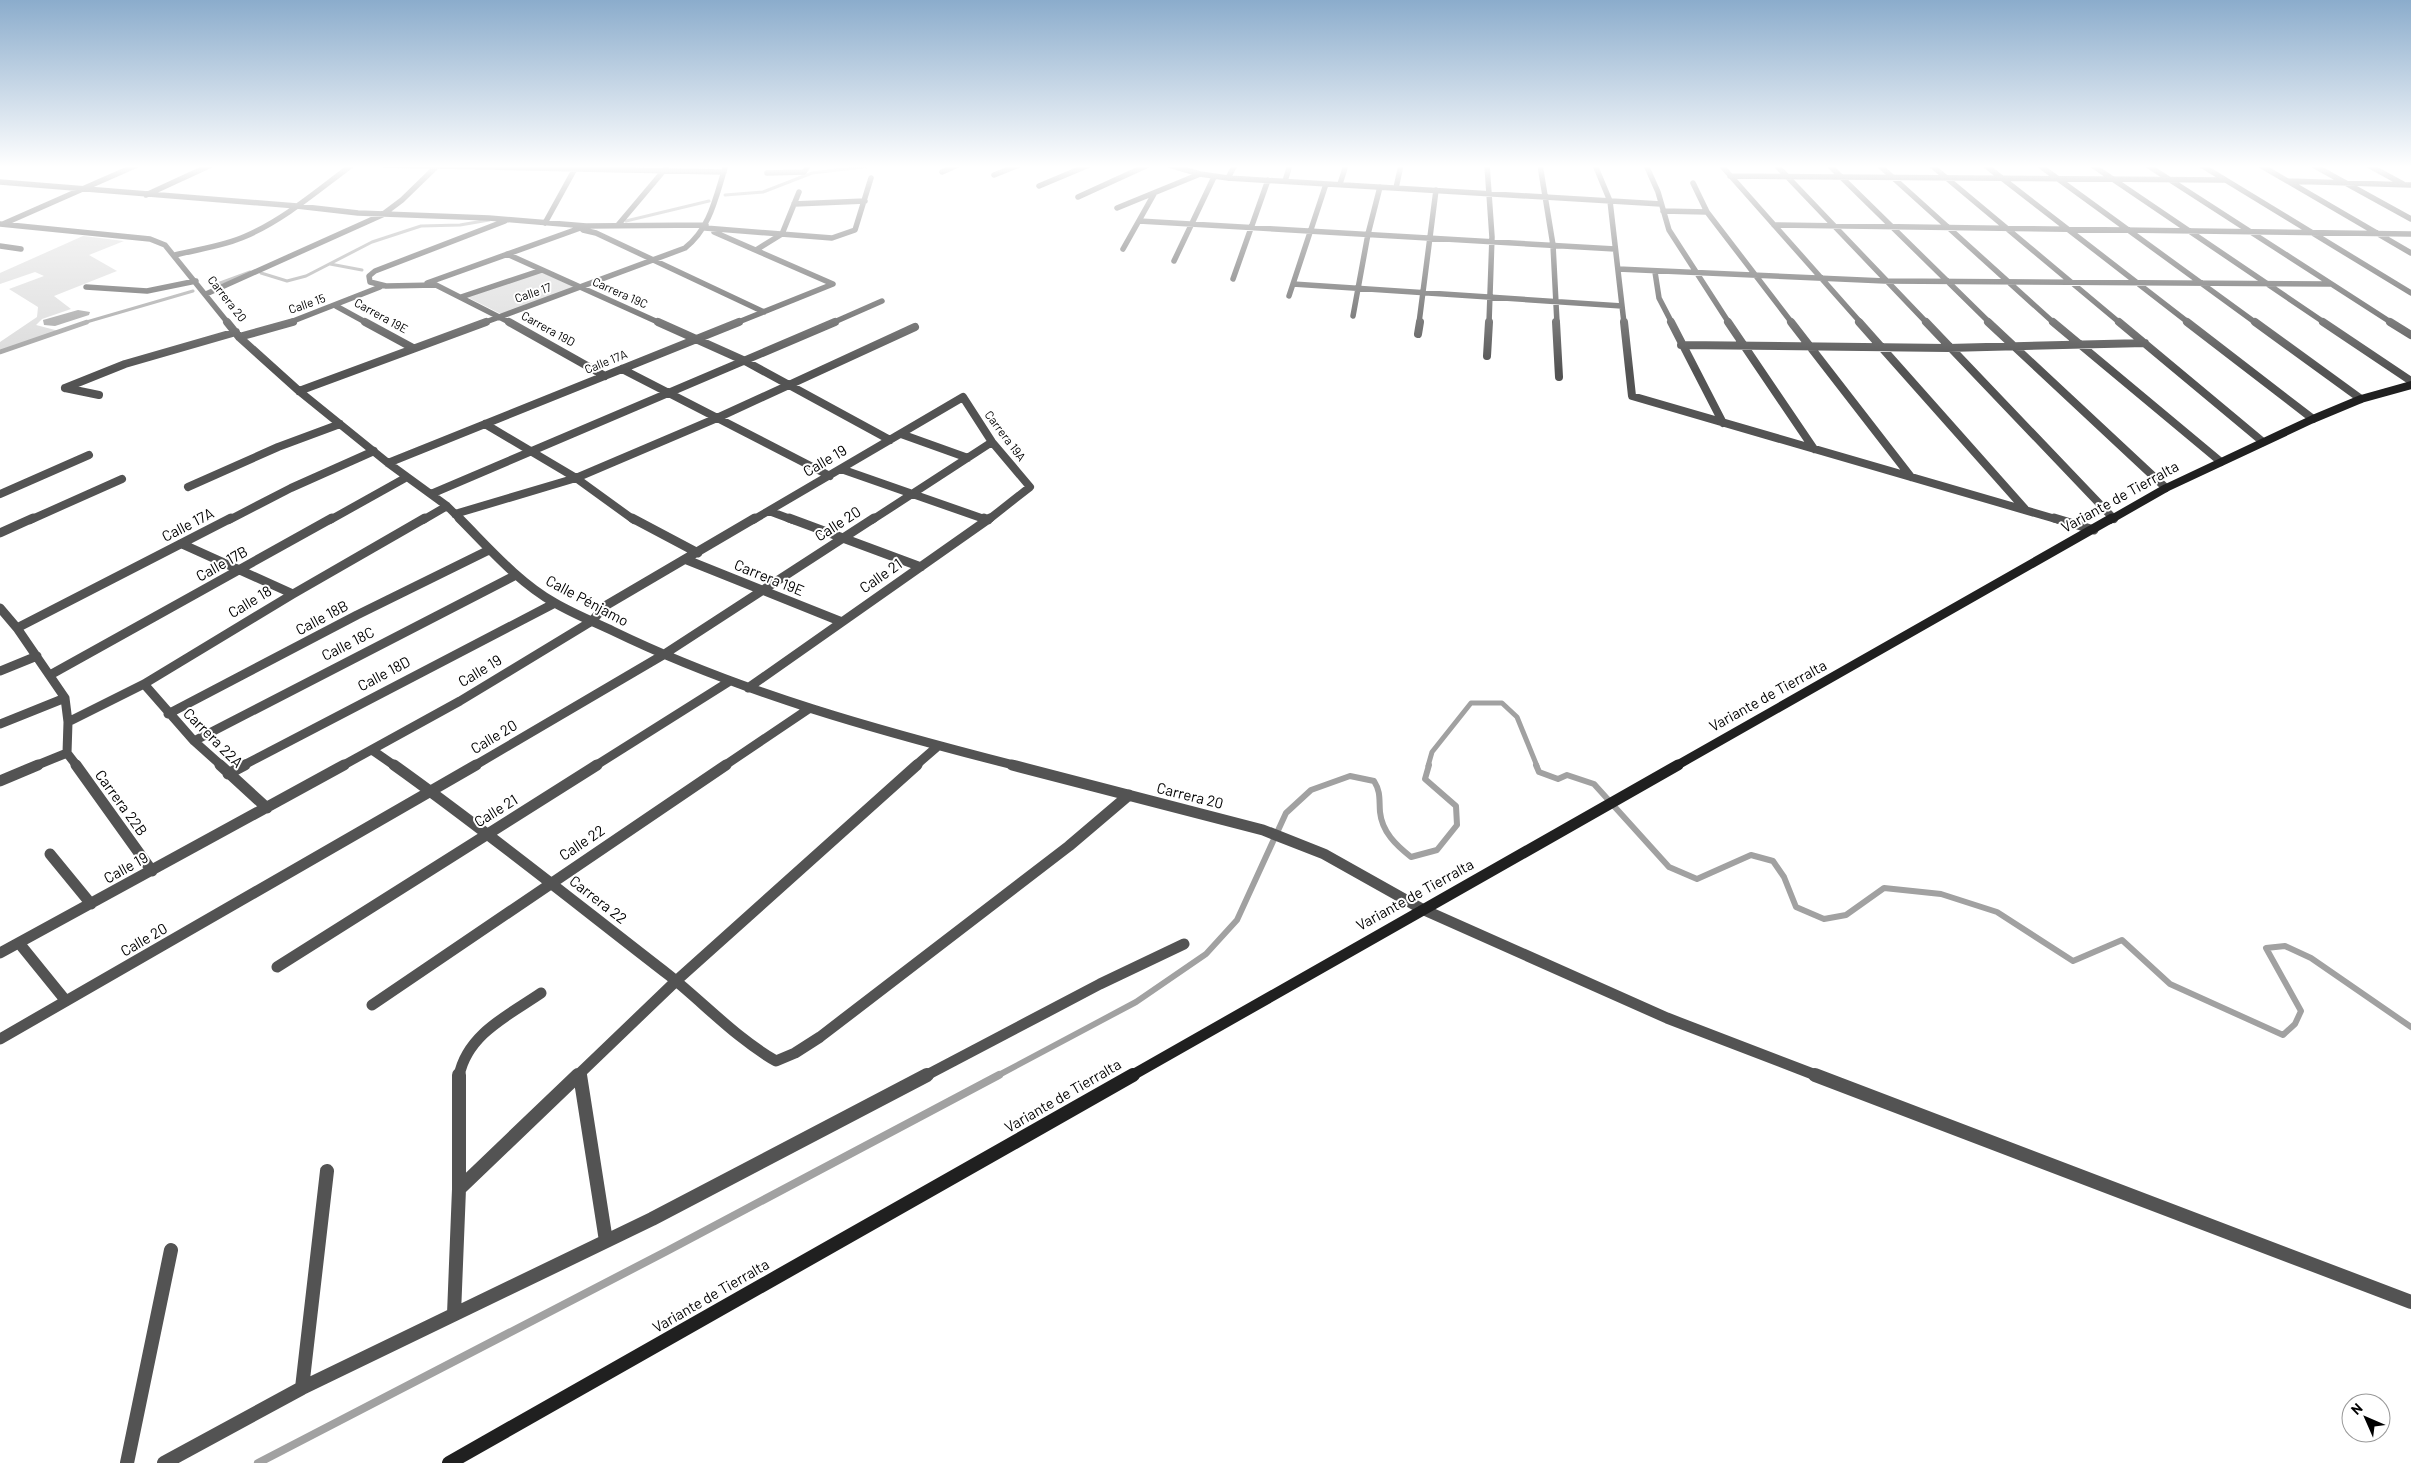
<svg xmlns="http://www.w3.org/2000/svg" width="2411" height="1463" viewBox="0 0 2411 1463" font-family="Barlow,sans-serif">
<rect width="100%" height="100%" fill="#fff"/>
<!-- green -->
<path fill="#dadada" d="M83 236 124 241 89 255 117 271 54 296 71 309 42 319 36 325 59 331 0 352V342L37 317 38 307 9 289 44 276 35 272 0 284V273Z
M541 272 575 287 501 314 467 297Z"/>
<!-- water -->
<path fill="#a1a1a1" d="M78 310 90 312 89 315 55 326 44 325 43 320Z"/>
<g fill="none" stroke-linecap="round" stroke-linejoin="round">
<!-- stream-far4 -->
<path stroke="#a1a1a1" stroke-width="3" d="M725 195 763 192 812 173 879 165
M626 221 709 201
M330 264 362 270
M261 273 287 281 306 276 372 242 421 226 460 225 489 220
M212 286 250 272
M83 323 193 291"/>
<!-- stream-far3 -->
<path stroke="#a1a1a1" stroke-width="4.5" d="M0 352 87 322"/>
<!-- stream-far2 -->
<path stroke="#a1a1a1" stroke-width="5" d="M1428 766 1432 752 1471 703H1502L1517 717 1537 766"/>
<!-- stream-far1 -->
<path stroke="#a1a1a1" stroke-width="6" d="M1536 765 1539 772 1558 779 1567 775 1594 784 1669 867 1697 879 1751 855 1773 861 1784 877 1796 907 1824 919 1846 915 1884 888 1941 894 1997 912 2073 961 2122 940 2170 984 2283 1035 2295 1024 2301 1011 2266 948 2285 946 2311 958 2411 1027
M997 1076 1136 1002 1206 954 1237 920 1286 813 1311 790 1350 776 1374 781C1381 792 1379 800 1380 812 1382 832 1396 845 1411 857L1437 850 1457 825 1456 806 1425 779 1429 765"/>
<!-- stream -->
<path stroke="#a1a1a1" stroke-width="8" d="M258 1463 667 1251 999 1075"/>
<!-- minor-far4 -->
<path stroke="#535353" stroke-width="5.5" d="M384 165 724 172
M1169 165 1200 174 1228 178 1661 204
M1487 165 1492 237 1489 323
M1540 165 1553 245 1557 323
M1595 165 1610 201 1624 323
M1646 165 1658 192 1669 230 1729 323
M1721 165 1861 323
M1776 165 1927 323
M1829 165 1990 323
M1879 165 2054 323
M1931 165 2120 323
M1985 165 2189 323
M2039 165 2256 323
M2092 165 2325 323
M2147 165 2392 323
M2201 165 2411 293
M2260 165 2411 253
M2313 165 2411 219
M2368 165 2403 184
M942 172 958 165
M767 173 804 172 809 165
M994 175 1019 165
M1730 176 2224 180
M1228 178 1235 165
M1285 181 1290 165
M2288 181 2411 185
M0 182 297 206 358 213 489 218 586 226 706 225
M1693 183 1707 212 1792 323
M1340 184 1346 165
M1039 186 1089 165
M1396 188 1401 165
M146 195 211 165
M1078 197 1148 165
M794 204 865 201
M1117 208 1200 174
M1663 211 1707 212
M505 221 375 271 369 276 370 282 386 286 436 285 511 323
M1139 221 1615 249
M545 223 577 165
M0 224 150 239 165 245 228 323
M3 224 137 165
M618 225 666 168
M1774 225 2411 234
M705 228 832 238 855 230 871 178
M583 230 596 233 764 312
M714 232 833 284
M0 246 21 249
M1123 249 1154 194
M756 250 782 234 799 192
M507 254 660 323
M175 255C199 249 224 246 246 236 285 219 318 190 352 165
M1174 261 1214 177
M1618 269 1885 281 2330 284
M1655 272 1659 298 1672 323
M1233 279 1268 180
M427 283 583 227
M1293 284 1622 306
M86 287 147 291 196 281
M206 294 382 215 402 200 438 165
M1289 296 1326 184
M461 297 542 270
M336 306 367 323
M1353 316 1368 234 1380 187
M288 323 380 287
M483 323 685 248C711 228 716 195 726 165
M736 323 833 284
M832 323 882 301
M1419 323 1436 190"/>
<!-- minor-far3 -->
<path stroke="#535353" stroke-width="8" d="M227 322 239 337 299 391 388 463 447 506 461 520
M365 322 413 348
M509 322 605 376
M658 322 745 361 890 440
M1556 322 1559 377
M1624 322 1632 396 2059 520
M1671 322 1723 423
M1728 322 1814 449
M1791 322 1911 477
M1859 322 2025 509
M1926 322 2114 519
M1988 322 2166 488
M2053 322 2221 462
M2119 322 2263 442
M2187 322 2313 419
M2255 322 2361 399
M2323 322 2411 381
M2390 322 2411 335
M1418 334 1420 322
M239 337 293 322
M1681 345 1948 348 2145 343
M1487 356 1489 322
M622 369 830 476
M65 388 125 364 236 332
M65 388 99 395
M299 391 486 322
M485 424 576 478 634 520
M901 434 968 458
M388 463 739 322
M841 469 987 520
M188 487 278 447 340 424
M0 494 89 455
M431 494 835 322
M769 511 793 520
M455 514 576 478 717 418 915 327
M30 520 122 479
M229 520 291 488 374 451
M330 520 407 477
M423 520 447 506
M753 520 963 397 992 442 1030 487 988 520
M872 520 992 442"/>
<!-- minor-far2 -->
<path stroke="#535353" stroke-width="9" d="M459 518C489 548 518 582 555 603 574 614 594 622 613 631 741 693 880 731 1017 766
M632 518 698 553
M789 518 921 567
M984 518 988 520
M2054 518 2094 530
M0 533 33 518
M182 544 293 594
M687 560 842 622
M0 608 17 628 65 698 68 722 67 753
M17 628 231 518
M0 671 37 656
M50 675 332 518
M144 684 194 741 222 766
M748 688 990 518
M168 714 357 615 489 550
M68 722 144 684 293 594 425 518
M0 724 65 698
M194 741 516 575
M372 750 395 766
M67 753 77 766
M35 766 67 753
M242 766 555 603
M342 766 460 701 592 621 605 606 755 518
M474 766 663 655 874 518
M595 766 730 681
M724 766 810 708
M915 766 938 746"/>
<!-- minor-far1 -->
<path stroke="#535353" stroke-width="11" d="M76 765 152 871
M220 765 267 808
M394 765C488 832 578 905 670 976 706 1005 736 1038 776 1061L795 1053 820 1037 1069 846 1129 795
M1012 765 1263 830 1324 854 1422 909 1667 1018 1818 1076
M228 774 245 765
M0 781 38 765
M50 854 91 904
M19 943 66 1001
M0 953 344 765
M277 967 597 765
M372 1005 726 765
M0 1039 476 765
M459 1076C467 1034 509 1015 541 993
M577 1076 676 981 917 765
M925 1076 1100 984 1184 944"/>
<!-- minor -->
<path stroke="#535353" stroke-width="14" d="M580 1075 606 1241
M1815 1075 2411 1302
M459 1189 578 1075
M454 1314 459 1189V1075
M302 1388 327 1171
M127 1463 171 1250
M164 1463 302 1388 652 1219 927 1075"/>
<!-- secondary-far3 -->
<path stroke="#202020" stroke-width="8" d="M2110 520 2166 488 2313 419 2361 399 2411 385"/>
<!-- secondary-far2 -->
<path stroke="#202020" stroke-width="9" d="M1676 766 2112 518"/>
<!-- secondary-far1 -->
<path stroke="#202020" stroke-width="11" d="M1131 1076 1678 765"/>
<!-- secondary -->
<path stroke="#202020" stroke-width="14" d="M449 1463 1133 1075"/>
</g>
<!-- sky -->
<linearGradient id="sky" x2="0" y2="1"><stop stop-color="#8baccc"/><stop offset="0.45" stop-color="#fff"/><stop offset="1" stop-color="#fff" stop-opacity="0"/></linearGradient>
<rect width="2411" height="370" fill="url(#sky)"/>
<g text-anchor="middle" stroke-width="4" stroke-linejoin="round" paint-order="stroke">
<!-- far-street labels -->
<g font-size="12" fill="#000" stroke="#fff">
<text transform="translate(533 293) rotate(-19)" y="4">Calle 17</text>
<text transform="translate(620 293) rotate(24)" y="4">Carrera 19C</text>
<text transform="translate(227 299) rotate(52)" y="4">Carrera 20</text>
<text transform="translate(307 304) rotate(-19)" y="4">Calle 15</text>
<text transform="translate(381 316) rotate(29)" y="4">Carrera 19E</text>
<text transform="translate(548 329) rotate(29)" y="4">Carrera 19D</text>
<text transform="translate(606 362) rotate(-22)" y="4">Calle 17A</text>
<text transform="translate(1005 436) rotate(53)" y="4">Carrera 19A</text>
</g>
<!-- street labels -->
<g font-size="15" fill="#000" stroke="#fff">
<text transform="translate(825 461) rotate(-30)" y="5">Calle 19</text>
<text transform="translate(2120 497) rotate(-29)" y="5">Variante de Tierralta</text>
<text transform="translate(838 524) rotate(-33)" y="5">Calle 20</text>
<text transform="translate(188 525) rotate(-27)" y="5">Calle 17A</text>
<text transform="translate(222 564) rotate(-29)" y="5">Calle 17B</text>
<text transform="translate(881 576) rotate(-35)" y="5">Calle 21</text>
<text transform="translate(769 578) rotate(22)" y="5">Carrera 19E</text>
<text transform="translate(587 601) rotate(28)" y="5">Calle Pénjamo</text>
<text transform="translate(250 602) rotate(-31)" y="5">Calle 18</text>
<text transform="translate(322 618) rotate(-28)" y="5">Calle 18B</text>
<text transform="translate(348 644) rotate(-27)" y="5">Calle 18C</text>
<text transform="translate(480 671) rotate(-31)" y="5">Calle 19</text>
<text transform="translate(384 674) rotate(-28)" y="5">Calle 18D</text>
<text transform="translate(1768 696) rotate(-29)" y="5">Variante de Tierralta</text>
<text transform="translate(494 737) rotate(-31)" y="5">Calle 20</text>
<text transform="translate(213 738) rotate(45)" y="5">Carrera 22A</text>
<text transform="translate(1190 796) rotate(14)" y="5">Carrera 20</text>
<text transform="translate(121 803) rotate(54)" y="5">Carrera 22B</text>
<text transform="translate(496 811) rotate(-32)" y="5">Calle 21</text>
<text transform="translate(582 843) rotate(-34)" y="5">Calle 22</text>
<text transform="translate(126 868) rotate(-29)" y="5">Calle 19</text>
<text transform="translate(1415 895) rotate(-29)" y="5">Variante de Tierralta</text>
<text transform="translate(598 900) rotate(38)" y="5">Carrera 22</text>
<text transform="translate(144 940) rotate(-30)" y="5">Calle 20</text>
<text transform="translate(1063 1096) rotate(-30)" y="5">Variante de Tierralta</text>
<text transform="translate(711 1296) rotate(-30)" y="5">Variante de Tierralta</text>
</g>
</g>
<!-- north arrow -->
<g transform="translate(2366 1418) rotate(315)"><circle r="24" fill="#ffffff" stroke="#999999"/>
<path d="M0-4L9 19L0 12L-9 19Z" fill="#000000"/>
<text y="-8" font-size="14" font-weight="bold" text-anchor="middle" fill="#000000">N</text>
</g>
</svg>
